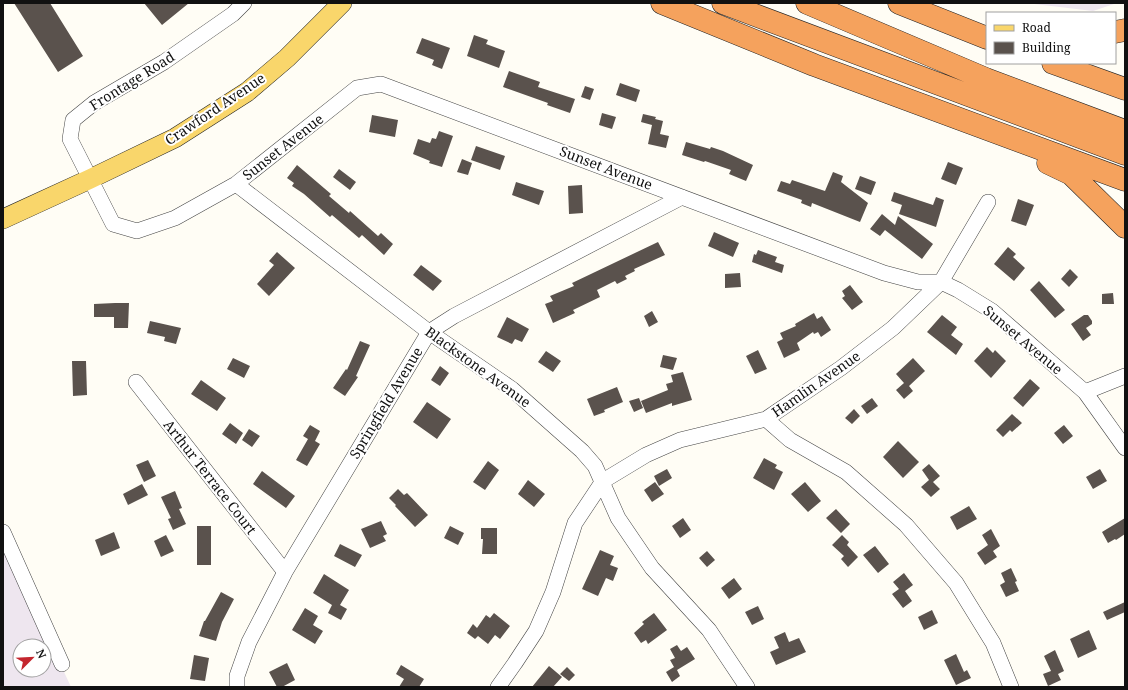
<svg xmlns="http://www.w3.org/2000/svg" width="1128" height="690" viewBox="0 0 1128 690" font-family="'Noto Serif',serif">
<rect width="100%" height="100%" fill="#fffdf5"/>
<!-- industrial -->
<path fill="#eee6ef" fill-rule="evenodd" d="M1026 3H1117L1093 11Z
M3 540 71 687H3ZM20 646H44V670H20Z"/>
<!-- building -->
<path fill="#5a524d" d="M14 3H50L83 56 58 72Z
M144 3H189L162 25Z
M474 35 488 40 486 44 505 51 499 68 467 56Z
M422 38 450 48 442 69 432 65 434 60 416 53Z
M509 71 540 82 538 87 575 99 570 113 547 105 548 103 503 87Z
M620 83 640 90 636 102 616 95Z
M585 86 594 89 590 100 581 97Z
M602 113 616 117 612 129 599 125Z
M643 114 656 117 655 119 663 121 660 134 669 136 666 148 648 144 652 125 641 122Z
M372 115 398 120 395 137 369 132Z
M439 131 453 136 442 167 429 163 430 161 413 154 418 139 430 143 432 138 436 139Z
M686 142 710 149 711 147 723 151 753 165 746 181 729 174 731 170 705 161 704 162 682 155Z
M476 146 505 156 500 170 471 160Z
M462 159 472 163 468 175 457 172Z
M948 162 963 168 956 185 941 179Z
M297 165 331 194 329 196 349 213 350 211 378 236 381 233 393 244 384 255 362 235 359 238 332 215 330 217 304 194 292 186 294 183 287 178Z
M339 169 356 182 350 190 333 177Z
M833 172 843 176 841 182 868 203 860 222 812 203 811 207 801 203 802 200 777 191 781 181 790 184 792 180 825 191Z
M860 176 876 182 871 195 855 189Z
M516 182 544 191 539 205 512 195Z
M582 185 583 213 569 214 568 186Z
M894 192 933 205 936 197 944 200 936 227 899 214 902 205 891 201Z
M1018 199 1034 205 1026 226 1011 221Z
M882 214 895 225 898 216 933 244 922 259 885 230 880 236 870 229Z
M714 232 739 243 733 257 708 246Z
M658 242 665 255 634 269 635 271 625 276 627 279 617 284 615 281 597 290 600 297 573 310 575 313 553 323 545 304 553 301 550 296 574 286 572 283Z
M1008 247 1016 254 1013 257 1025 268 1014 281 994 264Z
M758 250 777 257 775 262 784 265 782 273 752 262 754 254 756 255Z
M277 252 295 268 269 296 257 284 274 265 269 261Z
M421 265 442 281 433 291 413 275Z
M1070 269 1078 277 1069 287 1061 279Z
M740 273 741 287 725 288V274Z
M1039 281 1065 310 1055 318 1030 290Z
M850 285 863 302 852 310 842 298 845 296 842 291Z
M1113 293 1114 304H1102V294Z
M115 303H129L128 328H114V317H94V304Z
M652 311 658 322 649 327 644 316Z
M814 313 817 319 822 316 831 330 821 337 818 332 814 334 813 332 797 343 800 350 784 358 777 342 783 339 780 333 796 326 795 324Z
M942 315 957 327 951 335 963 344 956 355 927 332Z
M1084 315H1088L1092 321V324L1086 328 1091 335 1083 341 1071 324Z
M507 317 529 329 522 342 515 339 512 344 497 337Z
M150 321 181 328 176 344 164 341 165 337 147 333Z
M360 341 370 345 356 376 358 377 345 396 333 388 346 369 347 370Z
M987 347 993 353 995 350 1006 361 991 378 974 361Z
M758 350 767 369 755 374 746 356Z
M546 351 561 361 553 372 538 362Z
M663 355 677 358 673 370 660 367Z
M233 358 250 366 244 378 227 369Z
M913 358 925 371 909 386 913 391 904 399 896 390 904 383 896 374Z
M72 361H86L87 395 73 396Z
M440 366 449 373 440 386 431 380Z
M683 372 692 400 672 406V403L646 413 641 401 668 390 666 384 673 382 671 375Z
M1030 379 1040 388 1023 407 1013 398Z
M201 380 226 398 217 411 191 394Z
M617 387 623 402 604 410 605 412 594 416 587 399Z
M639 398 643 408 634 412 629 401Z
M872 398 878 406 867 414 861 406Z
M427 402 451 419 437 439 413 422Z
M854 409 860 416 852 424 845 418Z
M1012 414 1022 423 1012 432 1010 430 1003 437 996 430Z
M230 423 243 433 236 444 222 434Z
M310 425 320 431 315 441 320 444 307 466 296 460 308 439 303 436Z
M1064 425 1073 436 1063 444 1054 433Z
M249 429 260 436 252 447 242 440Z
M898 441 919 462 903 478 883 457Z
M764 458 777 465 775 468 783 472 774 490 753 478Z
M148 460 156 476 144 482 136 465Z
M488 461 499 470 485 490 473 482Z
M929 464 940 476 933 482 940 489 931 497 921 487 929 480 922 470Z
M667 469 672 478 659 486 654 476Z
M1100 469 1107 481 1093 489 1086 477Z
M262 471 295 496 286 508 253 484Z
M528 480 545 494 534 507 518 494Z
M655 482 664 494 652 502 644 490Z
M805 482 821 501 808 512 791 494Z
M142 484 148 495 128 505 123 494Z
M398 489 404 495 407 493 428 515 415 527 395 506 396 505 389 498Z
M175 491 182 508 179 509 186 524 173 530 168 519 171 518 161 497Z
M969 506 977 519 957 530 950 517Z
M836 509 850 524 841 533 826 518Z
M683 518 691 530 680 538 672 526Z
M1125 518V534L1116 540 1115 539 1108 543 1102 532Z
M381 521 387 534 383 536 386 541 370 548 361 529Z
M197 526H211V565H197Z
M450 526 464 533 458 545 444 538Z
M481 528H497V554H482L483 539H481Z
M991 529 1000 546 993 551 997 557 985 565 977 553 988 545 982 535Z
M114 532 120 548 101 556 95 540Z
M166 535 174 551 161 557 154 541Z
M842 535 849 542 847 545 858 557 848 567 841 559 844 556 832 545Z
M340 544 362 555 355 567 334 556Z
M875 546 889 564 878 573 863 555Z
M600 550 614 556 610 565 618 568 613 581 606 578 598 596 582 589Z
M707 551 715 560 707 567 699 558Z
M1011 568 1017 581 1015 582 1019 591 1006 597 1000 585 1005 582 1001 573Z
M904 573 913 585 905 591 912 601 903 608 892 594 899 589 893 582Z
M324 574 349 590 340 605 347 609 341 620 328 613 332 605 313 593Z
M734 578 742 589 729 599 721 588Z
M221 592 234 599 222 622 216 641 199 636 204 621H205Z
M1125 602V612L1107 620 1103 612Z
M758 606 764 619 752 625 745 612Z
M305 608 318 616 313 625 323 631 315 644 292 630Z
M932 610 938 623 924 630 918 617Z
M494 613 510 626 500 639 495 635 488 644 478 636 475 639 467 633 473 624 477 628 486 615 490 618Z
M654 613 667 630 648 644 646 640 641 643 634 633 644 624 642 622Z
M1089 630 1097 649 1078 658 1070 639Z
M785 632 789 642 799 638 806 652 776 665 770 652 779 648 774 637Z
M677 645 681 651 687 647 695 659 677 670 680 676 672 682 666 672 674 667 670 660 675 658 670 649Z
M1055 650 1064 671 1058 674 1061 680 1048 686 1043 674 1051 671 1044 656Z
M956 654 964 672 967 670 971 678 956 685 944 660Z
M194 655 209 658 205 681 190 679Z
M287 663 295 680 282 687H277L269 672Z
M401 665 424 679 419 687H399L404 679 396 674Z
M549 666 562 677 553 687H532Z
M567 667 575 675 569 681 560 674Z"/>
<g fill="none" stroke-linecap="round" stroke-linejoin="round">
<!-- minor casing -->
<g stroke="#444" stroke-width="16">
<path id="minor" d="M244 3 233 14 164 62 94 103 73 120 70 139 113 224 137 231 175 218 236 184 357 88 381 84 884 273 918 282H941L958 290 992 311 1085 392 1125 448
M236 184 429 332 512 389 582 451 595 466 618 518 652 568 709 630 747 687
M136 382 285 572
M1085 392 1125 376
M766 419 790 440 846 472 906 525 956 583 993 643 1011 687
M3 532 62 664
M237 687V676L249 642 285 572 429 332 454 316 682 197
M498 687 515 663 536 631 553 592 575 523 603 481 646 455 680 440 766 419 841 368 893 328 941 282 988 202"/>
</g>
<!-- major casing -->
<g stroke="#222" stroke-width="20">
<path id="major" d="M3 219 90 179 175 138 247 92 287 58 342 3"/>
</g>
<!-- highway casing -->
<g stroke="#222" stroke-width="23">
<path id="highway" d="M662 3 814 65 1125 180
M723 3 1125 154
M807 3 986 79 1125 131
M899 3 987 38
M1115 32 1125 30
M1053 63 1125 89
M1048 163 1071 174 1125 227"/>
</g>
<!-- minor -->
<use href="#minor" stroke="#fff" stroke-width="15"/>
<!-- major -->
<use href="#major" stroke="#f9d66b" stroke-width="19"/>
<!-- highway -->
<use href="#highway" stroke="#f5a25d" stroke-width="22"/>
</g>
<g text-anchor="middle" stroke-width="4" stroke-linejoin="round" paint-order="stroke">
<!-- street labels -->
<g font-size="14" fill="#111" stroke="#fff">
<text transform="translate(132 81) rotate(-32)" y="5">Frontage Road</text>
<text transform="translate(215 109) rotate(-34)" y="5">Crawford Avenue</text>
<text transform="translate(283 147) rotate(-38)" y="5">Sunset Avenue</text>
<text transform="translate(606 168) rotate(21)" y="5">Sunset Avenue</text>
<text transform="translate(1023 340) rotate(40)" y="5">Sunset Avenue</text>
<text transform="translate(478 367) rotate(36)" y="5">Blackstone Avenue</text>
<text transform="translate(816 384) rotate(-35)" y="5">Hamlin Avenue</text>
<text transform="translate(386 403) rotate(-59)" y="5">Springfield Avenue</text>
<text transform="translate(210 477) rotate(52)" y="5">Arthur Terrace Court</text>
</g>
</g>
<!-- border -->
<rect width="1128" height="690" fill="none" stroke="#111111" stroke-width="8"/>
<!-- legend -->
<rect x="986" y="12" width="130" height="52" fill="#ffffff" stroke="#a0a0a0"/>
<rect x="994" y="25" width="20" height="6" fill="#f9d66b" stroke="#a0a0a0"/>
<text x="1022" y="32" font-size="12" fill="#111111">Road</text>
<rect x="994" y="42" width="20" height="12" fill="#5a524d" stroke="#a0a0a0"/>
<text x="1022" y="52" font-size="12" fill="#111111">Building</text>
<!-- north arrow -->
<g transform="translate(32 658) rotate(66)"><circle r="19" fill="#ffffff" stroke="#a0a0a0"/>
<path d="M0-3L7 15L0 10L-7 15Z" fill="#c4262e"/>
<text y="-6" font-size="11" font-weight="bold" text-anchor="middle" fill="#111111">N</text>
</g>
</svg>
